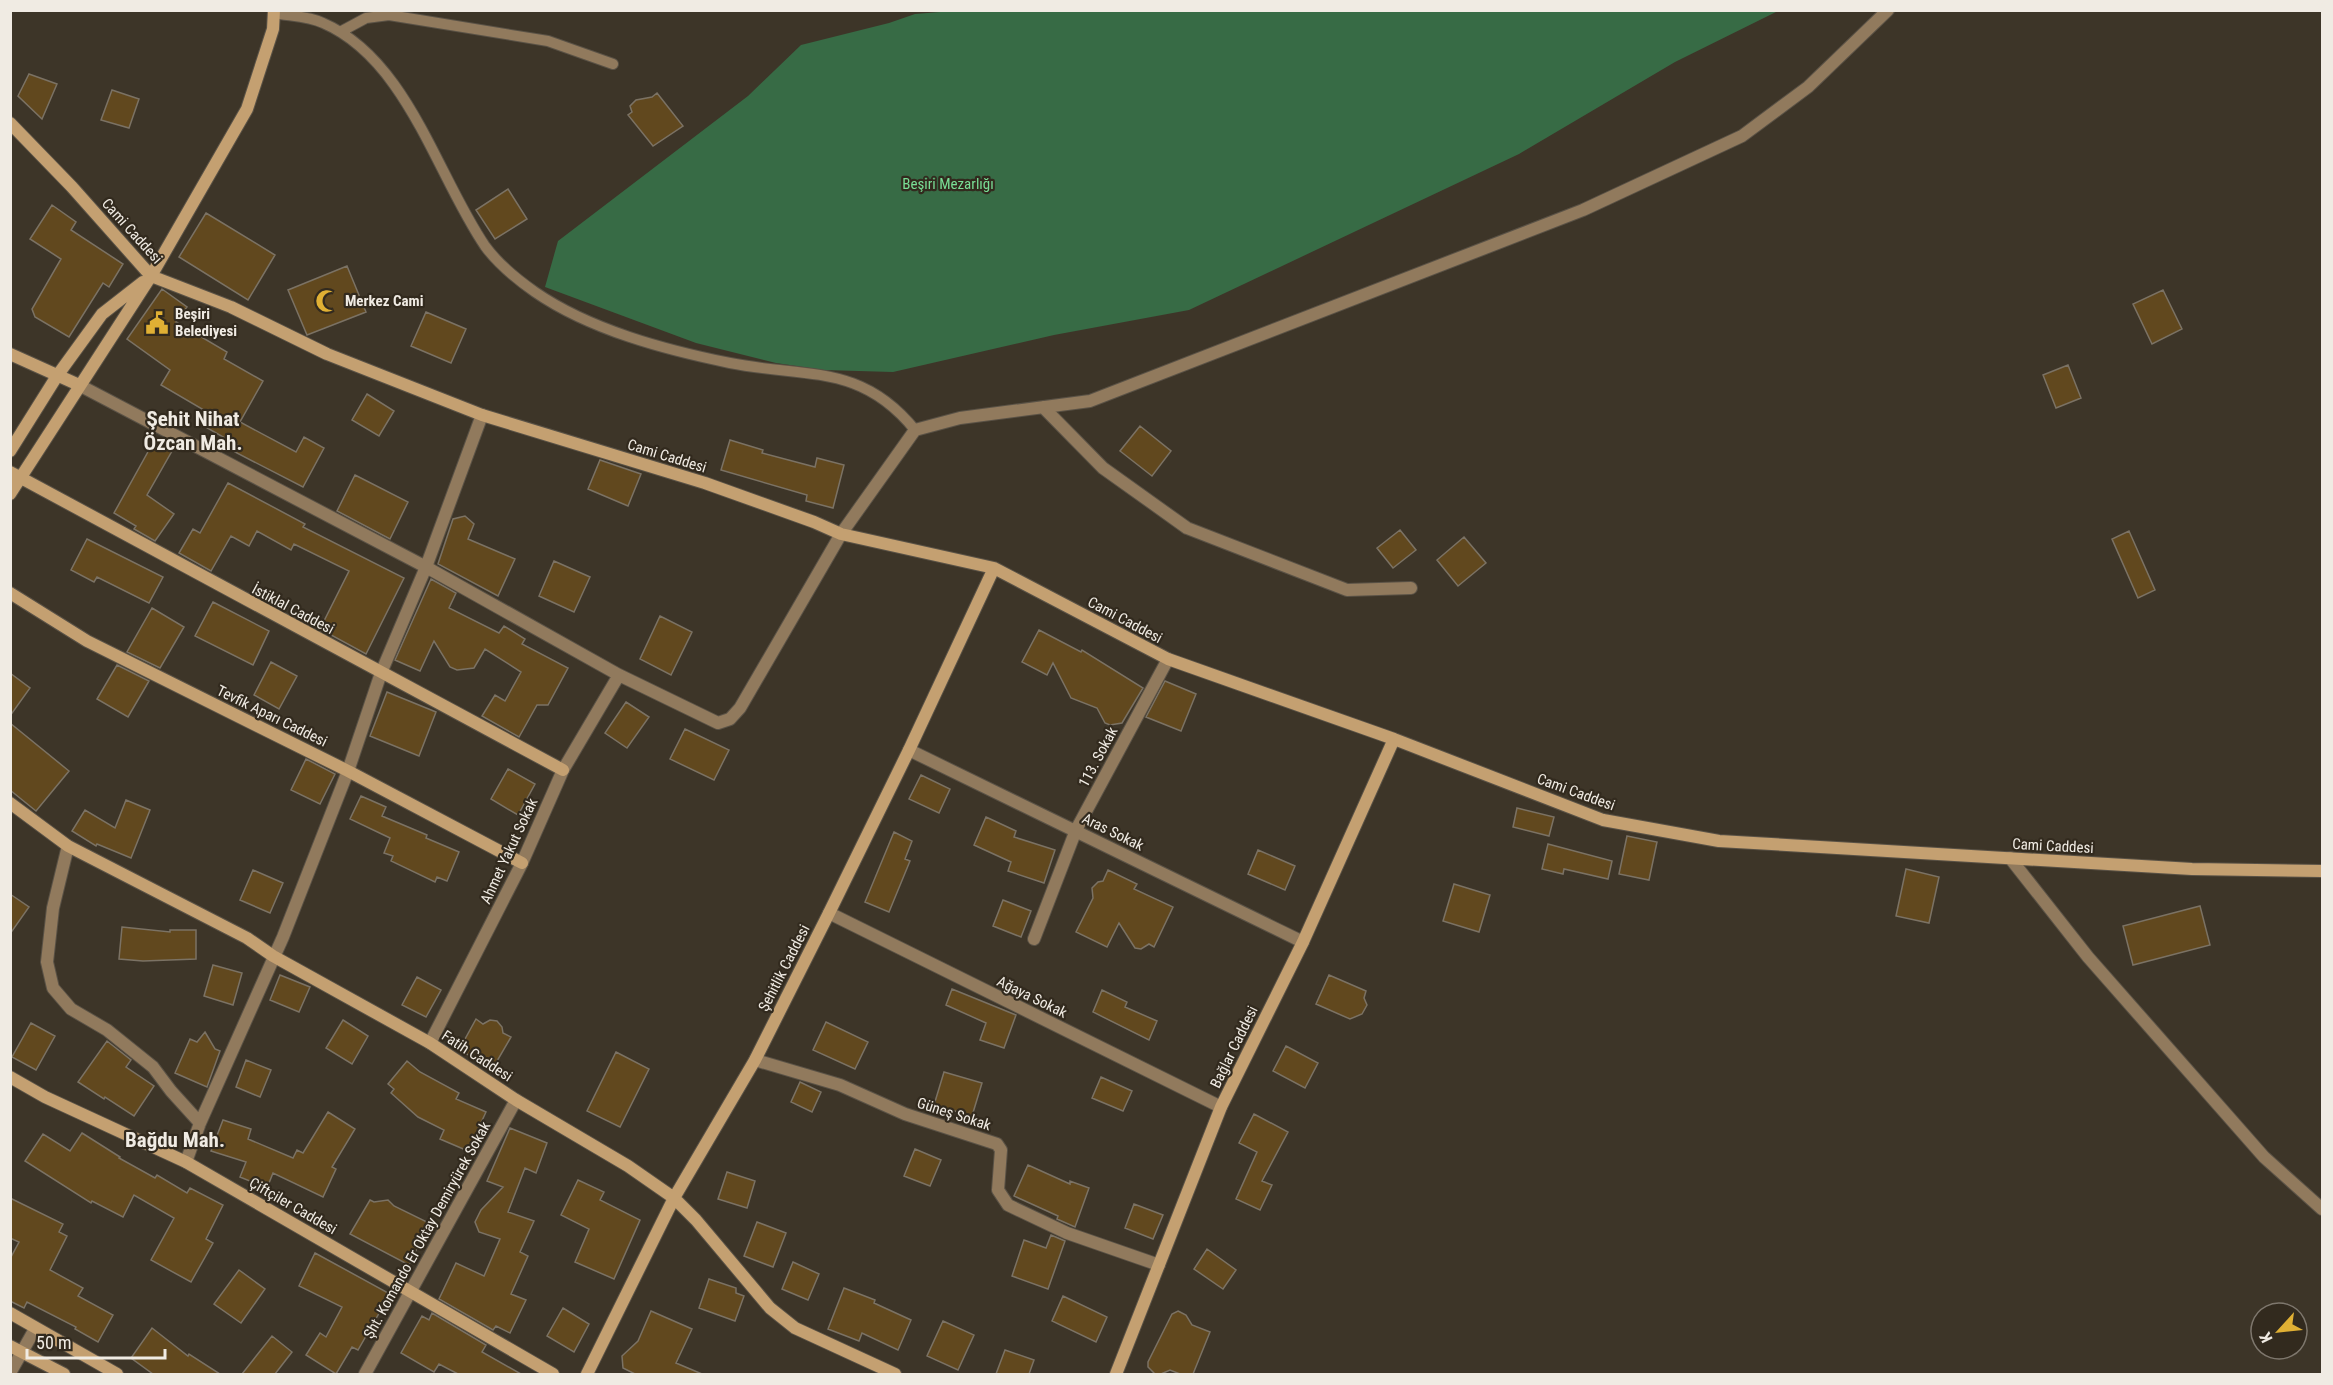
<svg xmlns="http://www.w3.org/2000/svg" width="2333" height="1385" viewBox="0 0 2333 1385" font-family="'Roboto Condensed',sans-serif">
<rect width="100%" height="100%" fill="#3d3528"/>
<!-- green -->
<path fill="#376b45" d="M965 10H1778V11L1675 62 1519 154 1189 310 1054 335 893 372 824 370 776 363 696 343 545 287 558 241 748 96 801 45 889 23 915 14Z"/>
<!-- building -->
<path fill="#61481e" stroke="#7b7264" stroke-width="1.5" d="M29 74 57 84 42 119 18 96Z
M112 90 139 99 129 128 101 120Z
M657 93 683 126 653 146 628 115 632 112 630 106 636 100 652 97Z
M508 189 527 219 495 239 476 210Z
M52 205 76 222 71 230 123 264 109 287 103 283 69 337 35 317 32 309 61 259 30 239Z
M206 213 275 255 248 300 179 257Z
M347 266 366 312 307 335 288 290Z
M162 289 187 307 176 322 227 352 224 359 263 381 240 422 296 452 304 437 324 448 303 487 235 452 239 446 202 425 209 413 161 385 170 370 127 339Z
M2163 290 2182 329 2152 344 2133 304Z
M426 312 466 329 451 363 411 346Z
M2068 365 2081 398 2056 408 2043 375Z
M367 394 394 411 379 436 352 420Z
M1140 426 1171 451 1152 476 1120 451Z
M730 440 763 450 762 453 815 467 817 458 844 465 833 508 806 501 807 495 721 470Z
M154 441 172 451 147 495 174 514 155 541 134 529 136 526 114 513Z
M600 460 641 474 628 506 588 489Z
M355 475 408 502 390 539 337 511Z
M228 483 305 524 303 527 404 578 366 654 320 629 349 571 294 544 291 550 257 531 249 546 231 536 211 571 179 553 193 529 200 533Z
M465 516 474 524 468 539 515 559 498 596 438 564 453 519Z
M1400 530 1416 550 1393 568 1377 548Z
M2129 531 2155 590 2138 598 2112 539Z
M1464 537 1486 563 1458 586 1437 560Z
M87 539 163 577 149 603 97 577 94 582 71 570Z
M554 561 590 577 574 612 539 596Z
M431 579 456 593 449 608 499 633 504 626 525 639 522 644 568 668 548 705H537L519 737 482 716 495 695 505 701 521 672 485 649 474 668 457 670 450 667 434 641 420 671 395 660Z
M213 602 269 631 253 665 195 636Z
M152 608 184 627 160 668 127 652Z
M660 616 692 632 671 675 640 659Z
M1039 630 1081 652 1082 650 1143 688 1122 723 1110 725 1105 723 1097 708 1071 698 1053 663 1047 675 1022 662Z
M271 662 297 676 279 709 254 695Z
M117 665 149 681 128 717 97 699Z
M10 673 30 688 10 716Z
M1165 681 1196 694 1181 731 1146 717Z
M387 692 436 712 419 756 370 736Z
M626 702 649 717 627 748 605 733Z
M10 723 69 771 36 811 10 790Z
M685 729 729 750 714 780 670 759Z
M306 759 335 774 320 804 291 790Z
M508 769 535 784 518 815 491 799Z
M921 775 950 789 939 813 909 799Z
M361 796 386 807 382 816 427 835 426 838 459 852 447 881 437 877 435 882 391 861 393 856 384 853 390 838 350 819Z
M126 800 150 810 131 858 97 844 96 846 72 831 85 810 115 828Z
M1517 808 1554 817 1549 836 1513 827Z
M986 817 1016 831 1014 837 1055 850 1044 883 1008 871 1011 862 974 845Z
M894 832 912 841 905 859 910 861 889 912 865 902Z
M1627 836 1657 842 1649 880 1619 874Z
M1548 844 1612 861 1608 879 1564 869 1563 874 1542 869Z
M1258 850 1295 866 1285 890 1248 874Z
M1906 869 1939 877 1929 923 1896 916Z
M253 870 283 883 270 913 240 900Z
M1108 870 1137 884 1134 889 1173 907 1154 947 1149 944 1141 949 1135 948 1119 923 1107 947 1076 932 1093 898 1092 888 1098 882 1103 881Z
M1454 884 1490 895 1479 932 1443 921Z
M10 894 29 907 10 934Z
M1003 900 1031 911 1021 937 993 926Z
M2200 906 2210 945 2133 965 2123 926Z
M122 927 170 932V930H196V959L143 961 119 959Z
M213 965 242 973 233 1005 204 996Z
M280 975 310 987 299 1012 270 1000Z
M1329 975 1366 991 1364 998 1367 1005 1362 1014 1350 1019 1316 1004Z
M417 977 441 990 426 1017 402 1005Z
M952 989 1016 1015 1004 1048 980 1040 986 1023 946 1005Z
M1102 990 1127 1002 1125 1007 1157 1021 1149 1040 1093 1012Z
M476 1019 483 1024 490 1020 497 1021 502 1027 503 1033 511 1037 493 1068 459 1050Z
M343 1020 368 1036 352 1064 326 1048Z
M826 1022 868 1042 855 1069 813 1050Z
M31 1023 55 1036 36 1070 12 1057Z
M205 1032 215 1049 220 1051 207 1087 175 1073 190 1039 197 1042Z
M107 1041 131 1060 126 1067 154 1086 134 1116 105 1097 104 1099 78 1082Z
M1286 1046 1318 1063 1305 1088 1273 1071Z
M616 1052 649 1069 620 1127 587 1111Z
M246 1060 271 1070 260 1097 236 1087Z
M407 1061 420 1072 459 1093 456 1099 486 1112 468 1151 440 1139 444 1130 418 1117 391 1093 394 1089 388 1084Z
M944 1072 982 1083 972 1116 934 1105Z
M1101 1077 1132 1091 1123 1111 1092 1098Z
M800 1082 821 1092 812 1112 791 1102Z
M328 1112 355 1129 332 1167 336 1169 323 1197 273 1173 267 1188 240 1177 246 1162 211 1151 223 1120 251 1129 248 1139 293 1158 297 1150 303 1153Z
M1254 1114 1288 1132 1262 1181 1272 1185 1260 1210 1236 1199 1257 1152 1239 1143Z
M510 1128 547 1143 536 1173 525 1168 508 1212 534 1221 520 1252 528 1256 511 1294 526 1300 510 1333 496 1326 493 1330 439 1299 456 1263 484 1276 500 1239 479 1232 475 1222 481 1210 503 1187 487 1181Z
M82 1133 120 1157 119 1158 155 1178 157 1175 187 1193 190 1188 223 1205 206 1239 213 1243 191 1282 151 1260 174 1218 134 1195 123 1217 92 1201 91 1203 25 1161 43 1134 70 1151Z
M915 1149 941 1160 930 1186 904 1176Z
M1028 1165 1070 1184V1181L1089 1188 1075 1227 1057 1219 1058 1216 1014 1196Z
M727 1172 755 1181 747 1208 718 1199Z
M578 1180 604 1192 600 1200 640 1220 614 1279 575 1262 589 1229 561 1215Z
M10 1198 63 1224 59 1232 67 1236 50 1270 83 1288 78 1296 113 1315 98 1342 75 1329 76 1327 27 1302 24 1308 10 1301V1259L19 1242 10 1238Z
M370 1200 374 1202 388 1200 394 1206 429 1223 409 1265 350 1234Z
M1134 1204 1163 1215 1153 1239 1125 1228Z
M757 1222 786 1233 773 1267 744 1256Z
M1051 1235 1065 1241 1048 1289 1012 1276 1024 1240 1046 1248Z
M1207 1249 1236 1270 1223 1289 1194 1269Z
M315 1253 390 1294 358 1350 352 1347 336 1374 306 1355 320 1333 326 1337 342 1307 299 1286Z
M793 1262 819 1274 808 1300 782 1289Z
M239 1270 265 1289 241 1323 214 1304Z
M709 1279 736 1288V1293L744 1296 735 1321 699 1308Z
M844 1288 875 1300 874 1303 911 1320 898 1350 862 1333 859 1341 828 1329Z
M1063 1296 1107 1317 1096 1342 1052 1321Z
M563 1308 589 1324 574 1352 547 1336Z
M651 1311 692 1329 676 1363 702 1374H635L623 1368 622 1356 638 1341Z
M1178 1311 1186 1315 1192 1325 1210 1332 1193 1374H1180L1170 1370 1161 1374H1155L1148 1367V1362L1172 1314Z
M432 1313 486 1345 482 1352 521 1374H458L439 1364 434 1372 401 1353 422 1316 429 1320Z
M943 1321 974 1335 958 1370 927 1356Z
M152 1328 188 1356 189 1354 220 1374H153L131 1358Z
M272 1336 292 1352 275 1374H242Z
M1005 1350 1034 1360 1029 1374H996Z"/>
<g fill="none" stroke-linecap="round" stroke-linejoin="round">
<!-- lane casing -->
<g stroke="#5a5246" stroke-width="12">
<path id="lane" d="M274 13C289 16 309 16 323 23 407 59 437 176 485 246 498 264 518 280 535 292 590 330 666 350 730 363 806 378 861 363 915 430
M340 32 366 18 389 15 548 41 613 64"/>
</g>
<!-- street casing -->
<g stroke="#5a5246" stroke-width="14">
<path id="street" d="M79 385 426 567 619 675 718 723 730 719 740 708 841 534 915 430 960 418 1090 401 1583 210 1742 136 1808 87 1888 10
M1043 407 1103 468 1187 528 1347 590 1411 588
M909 750 1303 942
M68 846 53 908 47 962 53 988 71 1009 107 1030 153 1067 171 1091 200 1123
M2010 858 2088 957 2264 1157 2322 1209
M829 913 1221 1107
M1034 939 1076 830 1168 659
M430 1043 522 863 563 770 619 675
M755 1060 840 1085 905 1114 997 1144 1001 1150 998 1190 1008 1205 1067 1233 1159 1265
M186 1162 200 1123 283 937 348 771 381 673 426 567 482 415
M10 1373 35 1329
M365 1374 516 1100"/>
</g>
<!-- secondary casing -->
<g stroke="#5a5246" stroke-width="14">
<path id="secondary" d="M10 123 72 187 151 276 231 307 327 354 482 415 705 483 814 522 841 534 994 568 1168 659 1394 739 1603 820 1719 841 2192 869 2322 871
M10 354 79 385
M10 451 57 376 102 314 143 282
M10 472 563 770
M10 494 151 276 247 109 273 29 274 10
M10 593 87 641 348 771 522 863
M10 803 68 846 247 938 273 956 430 1043 516 1100 628 1166 674 1198 696 1220 770 1308 795 1328 895 1374
M10 1077 45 1097 186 1162 553 1374
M10 1313 117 1374
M10 1346 64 1374
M587 1374 674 1198 755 1060 829 913 909 750 994 568
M1116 1374 1221 1107 1303 942 1394 739"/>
</g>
<!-- lane -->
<use href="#lane" stroke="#917a5d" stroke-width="10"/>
<!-- street -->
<use href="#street" stroke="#917a5d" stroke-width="12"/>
<!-- secondary -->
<use href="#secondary" stroke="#c4a071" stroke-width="12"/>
</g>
<!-- icons -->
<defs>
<g id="mosque-bare" transform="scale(1.8)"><path d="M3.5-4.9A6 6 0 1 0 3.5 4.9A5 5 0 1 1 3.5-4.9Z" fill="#e0b034" stroke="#322a1e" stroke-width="2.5" paint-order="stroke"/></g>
<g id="civic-bare" transform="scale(1.8)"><path d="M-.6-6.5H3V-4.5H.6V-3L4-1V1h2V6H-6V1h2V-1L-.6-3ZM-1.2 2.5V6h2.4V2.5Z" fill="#e0b034" stroke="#322a1e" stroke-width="2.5" paint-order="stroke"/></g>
</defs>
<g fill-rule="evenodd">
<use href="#mosque-bare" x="327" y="301"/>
<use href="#civic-bare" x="157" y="323"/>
</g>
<g text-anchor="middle" stroke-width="4.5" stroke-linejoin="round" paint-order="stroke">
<!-- park labels -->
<g font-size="15" fill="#79df96" stroke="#322a1e">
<text x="948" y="189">Beşiri Mezarlığı</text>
</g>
<!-- street labels -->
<g font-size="15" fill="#f0ebe3" stroke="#322a1e">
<text transform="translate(132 231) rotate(48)" y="5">Cami Caddesi</text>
<text transform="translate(667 456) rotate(17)" y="5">Cami Caddesi</text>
<text transform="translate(293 609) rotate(28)" y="5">İstiklal Caddesi</text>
<text transform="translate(1125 620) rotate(28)" y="5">Cami Caddesi</text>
<text transform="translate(272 716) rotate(26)" y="5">Tevfik Aparı Caddesi</text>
<text transform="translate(1098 757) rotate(-62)" y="5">113. Sokak</text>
<text transform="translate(1576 792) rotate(20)" y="5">Cami Caddesi</text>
<text transform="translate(1113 832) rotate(26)" y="5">Aras Sokak</text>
<text transform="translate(2053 846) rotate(3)" y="5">Cami Caddesi</text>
<text transform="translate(509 851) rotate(-65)" y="5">Ahmet Yakut Sokak</text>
<text transform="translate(784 968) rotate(-63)" y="5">Şehitlik Caddesi</text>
<text transform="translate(1032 997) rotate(26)" y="5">Ağaya Sokak</text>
<text transform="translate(1234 1047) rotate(-64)" y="5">Bağlar Caddesi</text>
<text transform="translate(477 1056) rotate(33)" y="5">Fatih Caddesi</text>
<text transform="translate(954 1114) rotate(18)" y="5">Güneş Sokak</text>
<text transform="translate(293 1206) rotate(30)" y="5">Çiftçiler Caddesi</text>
<text transform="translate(427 1230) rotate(-61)" y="5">Şht. Komando Er Oktay Demiryürek Sokak</text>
</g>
<!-- poi labels -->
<g font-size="15" font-weight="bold" fill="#f0ebe3" stroke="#322a1e" text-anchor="start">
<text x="345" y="306">Merkez Cami</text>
<text x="175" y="319">Beşiri<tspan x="175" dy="17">Belediyesi</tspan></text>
</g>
<!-- district labels -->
<g font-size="21" font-weight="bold" fill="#f0ebe3" stroke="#322a1e">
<text x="193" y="426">Şehit Nihat<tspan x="193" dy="24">Özcan Mah.</tspan></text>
<text x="175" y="1147">Bağdu Mah.</text>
</g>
</g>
<!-- border -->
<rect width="2333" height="1385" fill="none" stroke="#f0ebe3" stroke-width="24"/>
<!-- north arrow -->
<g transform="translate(2279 1331) rotate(243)"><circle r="28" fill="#322a1e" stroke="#7e776d" stroke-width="1.5"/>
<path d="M0-4.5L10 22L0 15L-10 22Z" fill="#e0b034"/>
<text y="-9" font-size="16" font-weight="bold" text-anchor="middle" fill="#f0ebe3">K</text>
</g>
<!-- scale -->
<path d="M27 1349v9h138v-9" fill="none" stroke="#f0ebe3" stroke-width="3"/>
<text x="36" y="1349" font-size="18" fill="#f0ebe3" stroke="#322a1e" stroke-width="4.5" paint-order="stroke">50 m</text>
</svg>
